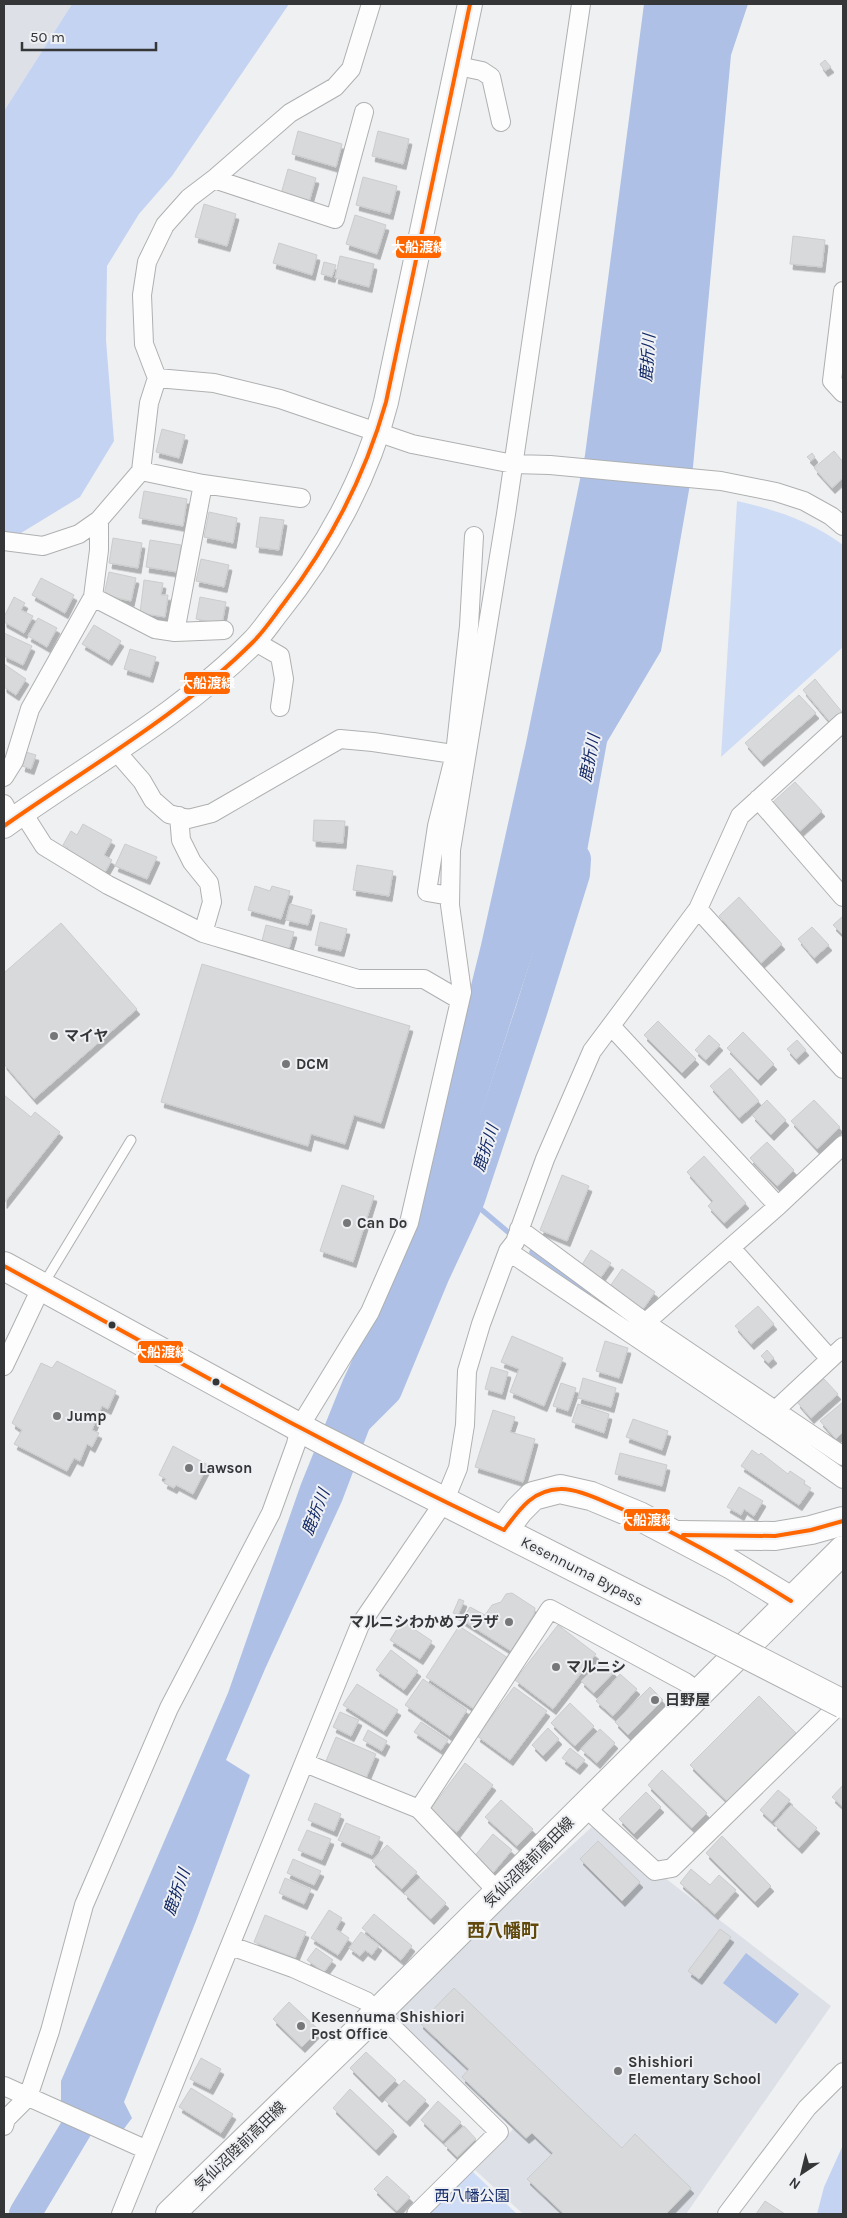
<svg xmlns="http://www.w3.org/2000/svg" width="847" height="2218" viewBox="0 0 847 2218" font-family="Karla,'Noto Sans JP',sans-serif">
<defs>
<filter id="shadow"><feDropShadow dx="3" dy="5.5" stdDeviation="0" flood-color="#0004"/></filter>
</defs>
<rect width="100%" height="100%" fill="#eff0f2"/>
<!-- built -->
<path fill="#dde1e7" d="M4 4H72L4 111Z
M595 1824 831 2006 686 2214H523L475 2170 513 2129 389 2013Z"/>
<!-- green -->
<path fill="#cfdcf5" d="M737 501C776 510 811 521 843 545V647L721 757Z
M472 2171 517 2214H426Z"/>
<!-- forest -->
<path fill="#c5d3f2" d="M72 4H289L172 176 139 214 107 266 106 340 114 441 80 497 21 533H4V111Z
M843 2145V2214H817L824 2187Z"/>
<!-- water -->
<path fill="#aec0e5" d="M644 4H748L731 55 693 467 661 651 607 742 583 873 533 953 435 1255 342 1501 265 1669 226 1760 250 1775 196 1921 124 2102 132 2118 123 2130 61 2104V2081L228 1693 301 1484 343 1380 368 1326 419 1195 481 945 526 743 585 455Z
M746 1953 799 1994 776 2024 723 1983Z"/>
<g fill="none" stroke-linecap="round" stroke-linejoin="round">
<!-- stream -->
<path stroke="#aec0e5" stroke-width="5.5" d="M469 1199 508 1232
M532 1252 590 1292"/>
<!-- river -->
<path stroke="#aec0e5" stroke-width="32" d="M350 1429 352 1424 386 1390 434 1274 469 1199 531 1012 574 874 575 859
M25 2214 89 2107 97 2090"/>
</g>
<!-- building -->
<path fill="#d8d9da" stroke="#cbcccd" filter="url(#shadow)" d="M825 60 831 67 825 71 820 64Z
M298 131 342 144 336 167 292 154Z
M378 131 409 139 403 164 372 156Z
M288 169 316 178 309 202 281 194Z
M363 177 397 186 390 214 356 205Z
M204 204 236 214 227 246 195 237Z
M355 215 386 225 377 254 346 244Z
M793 236 825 240 822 267 790 264Z
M279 243 317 255 312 275 273 263Z
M340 256 374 264 369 287 335 278Z
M324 262 336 265 332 277 321 274Z
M162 429 185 435 179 458 156 452Z
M834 451 843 462V478L832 488 814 468Z
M812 453 815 457 811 461 807 457Z
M144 491 187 499 183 526 139 518Z
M209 512 237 518 233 543 204 537Z
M260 517 284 520 279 550 256 547Z
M113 538 142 543 138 568 109 563Z
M150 540 181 545 177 572 146 567Z
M201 559 229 565 224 587 196 581Z
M109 572 136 578 131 601 104 595Z
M41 578 74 595 65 613 32 595Z
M144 580 163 583 161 595H168L165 617 140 613Z
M14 597 25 603 21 610 33 616 24 633 4 622V617Z
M200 597 226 602 222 624 196 619Z
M38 618 57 628 47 647 28 636Z
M94 625 121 641 109 660 82 644Z
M4 633 32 646 23 665 4 656Z
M130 649 156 657 150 677 124 669Z
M4 664 26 679 16 695 4 687Z
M815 679 842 712 830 722 803 690Z
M799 695 816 713 761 761 745 743Z
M26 752 36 755 31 769 22 766Z
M795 782 822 811 800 831 773 802Z
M314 820 345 821 343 843 313 841Z
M83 824 112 840 104 855 112 860 104 874 65 852 68 848 63 845 71 831 77 835Z
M125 844 157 857 147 879 115 866Z
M357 865 393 871 389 896 353 890Z
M255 886 270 891 272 886 290 891 281 919 248 910Z
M739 897 782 944 761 963 719 916Z
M290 904 312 910 308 925 286 920Z
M843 916V935L833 925Z
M320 922 347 929 341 951 315 945Z
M61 923 137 1009 34 1099 4 1064V973Z
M266 925 294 932 288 952 261 945Z
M812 927 829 945 814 958 798 939Z
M202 964 410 1026 381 1123 354 1115 345 1144 311 1134 308 1146 161 1102Z
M658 1021 696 1059 682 1073 644 1035Z
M743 1032 774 1064 758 1080 727 1048Z
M709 1035 720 1045 706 1060 695 1050Z
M797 1040 806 1050 796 1059 787 1049Z
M730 1068 759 1101 739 1118 710 1086Z
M4 1095 31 1117 35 1112 60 1132 4 1203Z
M767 1100 786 1120 771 1135 752 1115Z
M814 1100 840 1127 817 1149 791 1121Z
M767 1142 794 1170 777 1186 750 1158Z
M704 1156 746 1203 724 1223 708 1206 713 1201 687 1172Z
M562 1175 589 1186 567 1241 540 1230Z
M342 1185 374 1196 353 1262 320 1251Z
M591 1250 611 1263 599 1280 580 1268Z
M622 1269 655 1292 641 1312 608 1289Z
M758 1306 774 1324 751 1344 735 1326Z
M512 1336 563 1358 544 1406 510 1392 519 1369 501 1362Z
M605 1341 628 1348 619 1378 596 1371Z
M767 1350 774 1358 768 1363 761 1356Z
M57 1361 116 1391 108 1409 102 1406 92 1430 99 1433 92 1447 87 1444 80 1461 74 1458 67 1471 14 1444 22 1430 12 1423 41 1363 52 1368Z
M491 1367 508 1372 502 1394 485 1389Z
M583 1378 616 1388 611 1407 578 1398Z
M824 1379 838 1394 811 1418 797 1402Z
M561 1383 576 1388 568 1411 553 1406Z
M843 1402V1432L836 1439 820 1421Z
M578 1404 609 1414 604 1433 572 1422Z
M493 1410 515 1417 510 1432 535 1439 523 1482 475 1467Z
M633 1419 668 1431 662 1450 626 1437Z
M173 1446 208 1465 193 1494 176 1485 174 1488 164 1483 166 1479 159 1475Z
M752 1450 759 1455 761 1453 788 1474 790 1471 805 1481 804 1484 811 1488 799 1505 741 1466Z
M620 1453 667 1465 662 1486 615 1474Z
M739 1487 763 1501 754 1516 744 1509 741 1515 727 1507Z
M512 1593 535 1608 534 1614 511 1651 462 1620 470 1607 485 1615 492 1605 501 1602 506 1594Z
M459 1599 464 1601 458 1615 453 1613Z
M402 1621 432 1641 420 1659 390 1640Z
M558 1625 596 1654 553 1709 515 1680Z
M459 1626 508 1658 474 1709 426 1677Z
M391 1650 418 1671 404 1690 376 1670Z
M602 1660 614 1672 594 1693 581 1681Z
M620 1674 637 1689 613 1716 596 1701Z
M423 1679 467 1710 450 1736 405 1705Z
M357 1684 398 1710 384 1731 343 1705Z
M514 1687 547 1711 510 1760 477 1736Z
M650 1687 663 1700 628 1735 615 1722Z
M759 1696 796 1733 727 1801 690 1765Z
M570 1703 594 1726 575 1746 551 1723Z
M340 1712 359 1720 351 1736 333 1727Z
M421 1722 448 1740 441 1750 414 1732Z
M548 1728 559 1739 543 1756 532 1745Z
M600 1729 615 1743 597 1763 581 1749Z
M368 1730 387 1741 382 1751 363 1740Z
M336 1737 376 1754 366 1778 326 1761Z
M570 1748 585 1760 577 1769 562 1758Z
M465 1763 493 1785 457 1832 429 1811Z
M662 1770 707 1813 692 1828 648 1785Z
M843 1785V1807L832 1797Z
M778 1790 790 1800 772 1821 760 1810Z
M646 1792 661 1807 634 1834 619 1819Z
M501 1800 533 1829 517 1846 485 1817Z
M315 1803 341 1814 334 1831 308 1820Z
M791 1805 817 1828 799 1848 774 1824Z
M346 1823 380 1837 372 1855 338 1840Z
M307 1830 331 1839 322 1860 298 1850Z
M493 1834 512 1850 492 1874 473 1858Z
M722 1836 771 1886 755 1902 706 1853Z
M598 1841 640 1882 622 1901 580 1859Z
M387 1845 417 1872 402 1889 372 1861Z
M293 1859 321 1871 314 1885 287 1873Z
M691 1869 710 1885 719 1875 736 1890 715 1914 680 1883Z
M285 1878 311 1889 304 1904 279 1893Z
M420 1878 446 1903 431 1919 404 1893Z
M329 1910 342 1918 336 1929 349 1938 338 1955 311 1938Z
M374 1914 412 1946 401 1960 362 1928Z
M265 1915 306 1932 295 1958 254 1942Z
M720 1929 731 1937 699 1979 688 1971Z
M361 1932 379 1945 372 1955 365 1950 360 1956 349 1948Z
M316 1948 333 1960 324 1972 307 1960Z
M454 1988 622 2148 635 2134 691 2188 666 2214H562L563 2213 527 2179 553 2153 532 2133 526 2138 462 2077 469 2069 420 2023Z
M289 2002 319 2030 302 2047 273 2019Z
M366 2052 396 2080 379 2097 350 2068Z
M201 2058 221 2069 210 2089 190 2079Z
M404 2080 426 2100 407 2121 385 2100Z
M191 2088 233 2114 221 2133 179 2107Z
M350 2089 394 2131 376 2150 333 2108Z
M438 2101 461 2122 443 2141 421 2120Z
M464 2126 476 2139 457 2157 444 2144Z
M387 2176 410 2197 397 2211 374 2189Z
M765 2201 785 2214H756Z"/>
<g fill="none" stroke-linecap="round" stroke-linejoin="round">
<!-- service casing -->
<g stroke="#afb0b1" stroke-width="11">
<path id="service" d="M43 1285 131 1140"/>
</g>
<!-- minor casing -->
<g stroke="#afb0b1" stroke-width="20">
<path id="minor" d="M458 66 482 71 491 77 501 122
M214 179 335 219 364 112
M843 291 832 381 843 393
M157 378 214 383 280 399 412 444 513 464 550 465 721 481 776 492 804 501 831 516 843 526
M141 471 149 403 157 378 144 344 142 295 147 262 165 225 189 198 214 179 290 113 335 87 351 69 371 4
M4 541 43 546 79 534 99 520 141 471 203 484 301 498
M93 597 155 629 175 632 224 630
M175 632 203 484
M254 641 280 656 284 679 280 707
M115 750 142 781 153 800 169 814 188 819 212 813 340 739 373 742 466 756
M4 777 14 761 30 709 93 597 99 550V520
M758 799 843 897
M4 804 12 820
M23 813 44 846 108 885 203 933 358 979H424L460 1000
M179 816 181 840 192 862 209 883 212 902 203 933
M450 896 427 892 437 826 455 754 469 626 474 536
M698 909 843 1069
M611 1026 778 1206
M519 1229 646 1323 843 1456
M731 1248 830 1359
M508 1251C619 1327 733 1400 843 1479
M637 1330 778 1206 843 1145
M4 1366 41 1288
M769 1416 843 1347
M305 1763 419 1809 498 1892
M584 1806 655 1871 672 1868 843 1701
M419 1809 550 1609 685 1682 699 1692
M231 1946 293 1968 366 2001 499 2132 416 2214
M4 2086 147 2150
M4 2126 6 2119 28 2097 50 2031 84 1905 169 1708 271 1513 296 1444 300 1426 370 1312 409 1223 462 992 450 905 451 850 506 514 581 4
M121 2214 360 1625 444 1502 458 1468 465 1425 467 1371 481 1324 508 1251 515 1242 545 1159 592 1051 698 909 740 816 843 722
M727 2214 807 2108 843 2072"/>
</g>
<!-- secondary casing -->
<g stroke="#afb0b1" stroke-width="26">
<path id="secondary" d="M4 826C86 767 182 714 253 642 262 633 269 622 277 612 326 551 367 478 386 402L470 4"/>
</g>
<!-- primary casing -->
<g stroke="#afb0b1" stroke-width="30">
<path id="primary" d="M170 2214 378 2012 843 1550"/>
</g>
<!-- trunk casing -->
<g stroke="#afb0b1" stroke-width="30">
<path id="trunk" d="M4 1266 317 1437 710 1636
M504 1530 519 1510 533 1496 560 1489 591 1496 639 1516 732 1565 791 1601
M679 1535 775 1536 811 1530 843 1521"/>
</g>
<!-- service -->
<use href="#service" stroke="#fdfdfd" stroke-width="9"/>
<!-- minor -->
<use href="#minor" stroke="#fdfdfd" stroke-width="18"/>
<!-- secondary -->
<use href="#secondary" stroke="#fdfdfd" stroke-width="24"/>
<!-- primary -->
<use href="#primary" stroke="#fdfdfd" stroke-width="28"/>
<!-- trunk -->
<use href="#trunk" stroke="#fdfdfd" stroke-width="28"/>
<!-- trunk-bridge casing -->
<g stroke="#afb0b1" stroke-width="30" stroke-linecap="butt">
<path id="trunk-bridge" d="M710 1636 843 1704"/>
</g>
<!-- trunk-bridge -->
<use href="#trunk-bridge" stroke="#fdfdfd" stroke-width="28"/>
<!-- bus-1 casing -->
<g stroke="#eef0f3" stroke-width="8">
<path id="bus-1" d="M4 826C88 767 180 715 253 642 265 630 274 616 284 603 331 542 365 476 386 402L470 4
M4 1266C169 1356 333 1450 504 1530
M504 1530C519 1510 532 1490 560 1489 574 1488 597 1498 610 1504 673 1530 733 1565 791 1601
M683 1535 775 1536 811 1530 843 1521"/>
</g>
<!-- bus-1 -->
<use href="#bus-1" stroke="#f60" stroke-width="4"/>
</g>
<!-- markers -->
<g fill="#767778" stroke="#eef0f3" stroke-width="2">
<circle cx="54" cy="1036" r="5"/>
<circle cx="286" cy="1064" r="5"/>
<circle cx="347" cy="1223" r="5"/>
<circle cx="57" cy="1416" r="5"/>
<circle cx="189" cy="1468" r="5"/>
<circle cx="509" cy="1622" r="5"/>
<circle cx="556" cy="1667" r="5"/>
<circle cx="655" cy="1700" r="5"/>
<circle cx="301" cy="2026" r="5"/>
<circle cx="618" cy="2071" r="5"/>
</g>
<g fill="#353637" stroke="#eef0f3" stroke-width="2">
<circle cx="112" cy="1325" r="4.5"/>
<circle cx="216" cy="1382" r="4.5"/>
</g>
<g text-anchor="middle" stroke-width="4" stroke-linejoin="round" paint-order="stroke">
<!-- poi labels -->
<g font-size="15" font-weight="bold" fill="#353637" stroke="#eef0f3" text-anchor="start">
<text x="64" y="1041">マイヤ</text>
<text x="296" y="1069">DCM</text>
<text x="357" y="1228">Can Do</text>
<text x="67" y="1421">Jump</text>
<text x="199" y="1473">Lawson</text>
<text x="499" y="1627" text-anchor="end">マルニシわかめプラザ</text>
<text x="566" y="1672">マルニシ</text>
<text x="665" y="1705">日野屋</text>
<text x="311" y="2022">Kesennuma Shishiori<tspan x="311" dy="17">Post Office</tspan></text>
<text x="628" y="2067">Shishiori<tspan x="628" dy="17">Elementary School</tspan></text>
</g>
<!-- street labels -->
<g font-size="15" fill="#353637" stroke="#eef0f3">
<text transform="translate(582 1571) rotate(27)" y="5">Kesennuma Bypass</text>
<text transform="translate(529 1862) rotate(-45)" y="5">気仙沼陸前高田線</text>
<text transform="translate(240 2146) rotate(-44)" y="5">気仙沼陸前高田線</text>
</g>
<!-- park labels -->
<g font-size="15" fill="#182f6d" stroke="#eef0f3">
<text x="472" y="2201">西八幡公園</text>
</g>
<!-- water labels -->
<g font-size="16" font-style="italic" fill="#122866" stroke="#eef0f3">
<text transform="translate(647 358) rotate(-86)" y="6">鹿折川</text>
<text transform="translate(589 758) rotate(-79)" y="6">鹿折川</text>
<text transform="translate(485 1148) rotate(-72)" y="6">鹿折川</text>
<text transform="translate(315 1512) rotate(-68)" y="6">鹿折川</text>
<text transform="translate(176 1892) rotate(-70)" y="6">鹿折川</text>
</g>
<!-- quarter labels -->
<g font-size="18" font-weight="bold" fill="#61490d" stroke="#eef0f3">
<text x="503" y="1937">西八幡町</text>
</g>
</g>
<g stroke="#eef0f3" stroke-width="2">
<rect x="395" y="235" width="47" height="24" rx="5" fill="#f60"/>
<rect x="183" y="671" width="48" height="24" rx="5" fill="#f60"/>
<rect x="137" y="1340" width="47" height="24" rx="5" fill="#f60"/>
<rect x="623" y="1508" width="48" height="24" rx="5" fill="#f60"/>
</g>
<g font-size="14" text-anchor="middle" font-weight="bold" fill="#fff">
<text x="419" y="252">大船渡線</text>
<text x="207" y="688">大船渡線</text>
<text x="161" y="1357">大船渡線</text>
<text x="647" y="1525">大船渡線</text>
</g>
<!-- border -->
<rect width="847" height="2218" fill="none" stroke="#353637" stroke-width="10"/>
<!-- north arrow -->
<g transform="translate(802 2173) rotate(215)" stroke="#eef0f3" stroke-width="4" paint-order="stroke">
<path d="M0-4L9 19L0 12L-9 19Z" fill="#353637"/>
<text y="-8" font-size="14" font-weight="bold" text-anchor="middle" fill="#353637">N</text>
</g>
<!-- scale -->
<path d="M22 42v8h134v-8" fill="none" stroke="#353637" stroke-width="2.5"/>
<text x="30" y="42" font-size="15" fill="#353637" stroke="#eef0f3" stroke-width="4" paint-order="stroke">50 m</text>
</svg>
